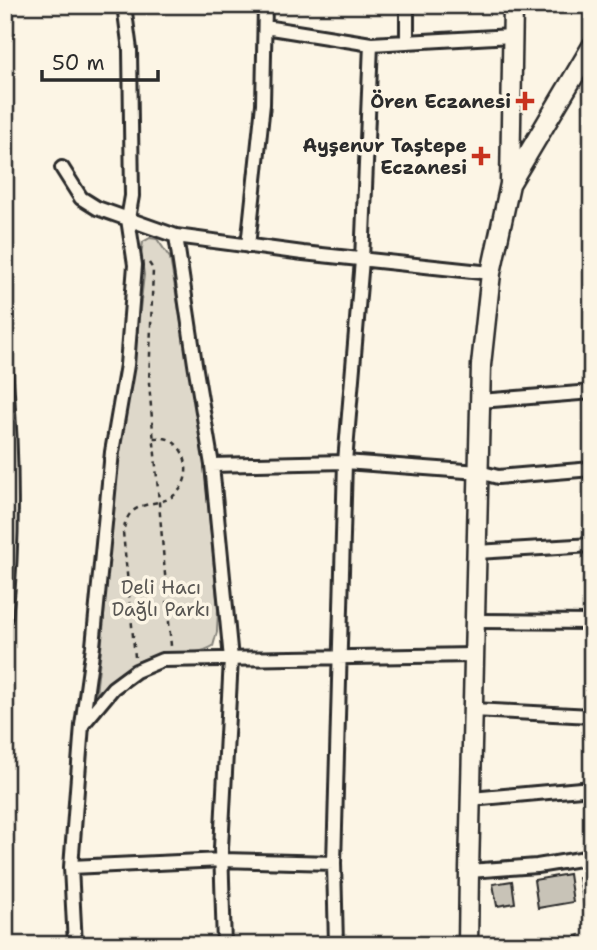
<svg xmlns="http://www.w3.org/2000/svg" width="597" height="950" viewBox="0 0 597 950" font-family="'Shantell Sans',sans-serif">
<rect width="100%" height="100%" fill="#fcf5e5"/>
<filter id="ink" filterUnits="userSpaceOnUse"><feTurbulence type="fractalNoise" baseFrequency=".0143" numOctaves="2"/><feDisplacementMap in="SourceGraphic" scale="14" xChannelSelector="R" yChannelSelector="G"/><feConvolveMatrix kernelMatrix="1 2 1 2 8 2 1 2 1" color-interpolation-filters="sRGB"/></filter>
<g filter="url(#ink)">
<!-- green -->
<path fill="#ded8ca" stroke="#84827a" stroke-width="2" d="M150 238 157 239 170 258 203 450 218 610 217 632 213 646C193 658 171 650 150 657 129 663 112 680 96 694L103 631 111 512 119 453 132 378 144 275 141 254 143 242Z"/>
<!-- building -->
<path fill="#c8c3b7" stroke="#2b2b2b" stroke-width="2" d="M569 874 573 902 538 908 534 880Z
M592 875V904L584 905 579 877Z
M512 881 515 903 497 906 493 884Z
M579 935 581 945H560L559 942Z"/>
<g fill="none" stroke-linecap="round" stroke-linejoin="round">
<!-- street casing -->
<g stroke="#2b2b2b" stroke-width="18">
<path id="street" d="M407 5V42
M265 27 371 44 512 36
M62 168 81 198 97 208 176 236 303 253 491 273
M176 236 195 364 212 465 231 659 221 848 224 945
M248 246 263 104 265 5
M5 367C12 451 14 535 5 618
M480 401 592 392
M212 465 345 462 479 472 498 477 592 469
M477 552 592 545
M475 621 592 622
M473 710 592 716
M83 724 113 688 136 671 162 660 474 655
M471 799 592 788
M71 867 222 860 334 863
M469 871 537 866 592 857
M75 945 71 867 82 725 93 646 112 452 127 365 135 265 128 219 132 196 130 50 124 5
M336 945 334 863 345 462 362 260 371 44"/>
</g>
<!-- secondary casing -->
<g stroke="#2b2b2b" stroke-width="23">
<path id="secondary" d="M510 184 592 46
M468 945 469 871 481 365 491 273 510 184 513 5"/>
</g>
<!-- path -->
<path stroke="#2b2b2b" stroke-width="2.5" stroke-dasharray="5 5" stroke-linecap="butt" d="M149 263 153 269 149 383 171 646
M135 657 123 532C125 525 126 517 132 512 144 501 161 505 173 496 192 483 190 451 170 440 165 437 159 438 153 438"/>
<!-- street -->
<use href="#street" stroke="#fcf5e5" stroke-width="12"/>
<!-- secondary -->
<use href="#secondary" stroke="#fcf5e5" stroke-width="18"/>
</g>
</g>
<!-- markers -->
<g fill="#c8321e" stroke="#fcf5e5" stroke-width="2.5">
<path d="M521.5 90.5h7v7h7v7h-7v7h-7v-7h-7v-7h7z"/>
<path d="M477.5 145.5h7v7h7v7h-7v7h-7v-7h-7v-7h7z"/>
</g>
<g text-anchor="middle" stroke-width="7" stroke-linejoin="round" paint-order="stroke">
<!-- poi labels -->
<g font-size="19" font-weight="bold" fill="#2b2b2b" stroke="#fcf5e5" text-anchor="end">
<text x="511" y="108">Ören Eczanesi</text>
<text x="467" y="152">Ayşenur Taştepe<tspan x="467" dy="22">Eczanesi</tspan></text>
</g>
<!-- park labels -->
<g font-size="19" fill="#585653" stroke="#fcf5e5">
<text x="161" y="594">Deli Hacı<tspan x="161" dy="22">Dağlı Parkı</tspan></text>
</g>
</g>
<!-- margin -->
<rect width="597" height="950" fill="none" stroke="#fcf5e5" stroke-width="28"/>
<rect x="14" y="14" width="569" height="922" fill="none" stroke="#2b2b2b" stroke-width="2.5" filter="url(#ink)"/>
<!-- scale -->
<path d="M42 70v10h116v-10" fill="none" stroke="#2b2b2b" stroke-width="3.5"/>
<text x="52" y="70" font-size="21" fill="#2b2b2b" stroke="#fcf5e5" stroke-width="5" paint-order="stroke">50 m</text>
</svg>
